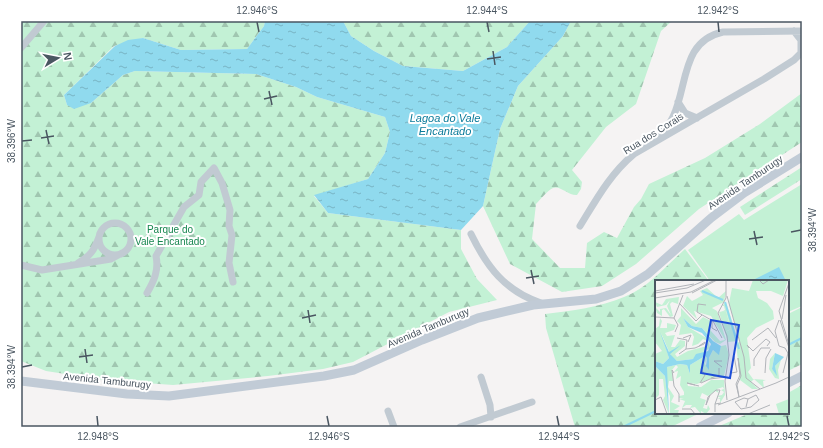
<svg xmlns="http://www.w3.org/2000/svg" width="823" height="448" viewBox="0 0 823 448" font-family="Arial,sans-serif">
<defs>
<pattern id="forest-firs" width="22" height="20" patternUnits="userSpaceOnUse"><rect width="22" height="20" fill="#c3f1d5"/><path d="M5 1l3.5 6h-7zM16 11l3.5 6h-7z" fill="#a0c6b0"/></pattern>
<pattern id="water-ripples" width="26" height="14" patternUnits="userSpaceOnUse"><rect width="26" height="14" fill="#90daee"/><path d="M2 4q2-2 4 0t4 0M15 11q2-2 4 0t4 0" fill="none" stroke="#78b4c4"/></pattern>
</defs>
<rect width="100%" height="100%" fill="#f5f3f3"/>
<!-- forest -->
<path fill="url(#forest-firs)" d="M21 21H265L264 26 247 49 181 50 143 38 114 46 64 95 67 105 91 103 123 75 135 71 256 74 296 87 317 97 385 117 390 132 385 153 368 179 314 196 328 213 461 230V249L477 279 497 300 449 312 353 362 323 369 268 376 173 385 104 380 46 371 21 361Z
M343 21H530L507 47 463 71 403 66 374 51 351 36Z
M571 21H672L661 31 636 104 606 127 572 170 582 182 581 189 577 195C569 196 560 185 553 188 547 191 541 199 536 204L532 239 560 268H585L587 243 604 232 617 238 634 207 641 199 649 184 705 158 760 124 802 93V142L699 209 636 264 602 286 562 292 510 264 483 206 500 129 518 86 563 36Z
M802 167V179L745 215 740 207Z
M685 249 709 281H656V413H700L671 427H575L546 328 545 314C571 311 600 307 624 297 648 288 667 265 685 249Z
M802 307V364L788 371V314Z
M802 385V427H717L750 413H788V393Z"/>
<!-- pitch -->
<path fill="#c3f1d5" d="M802 184V306L788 312V281H710L688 250 739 214 744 220Z"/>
<!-- water -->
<path fill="url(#water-ripples)" d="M265 21H343L351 36 374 51 403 66 463 71 507 47 530 21H571L563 36 518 86 500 129 483 206 461 230 328 213 314 195 368 179 385 153 390 132 385 117 317 97 296 87 256 74 135 71 123 75 91 103 74 109 67 105 64 95 115 46 128 40 143 38 181 50 247 49 264 26Z
M779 267 785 279 781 281H756L755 279Z"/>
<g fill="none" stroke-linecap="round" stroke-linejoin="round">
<!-- stream -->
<path stroke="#90daee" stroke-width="2" d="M788 345 802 338
M623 427 656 411"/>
<!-- street -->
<path stroke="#c1cad2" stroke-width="7" d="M794 31 801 40V53
M21 48 44 21
M678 102 685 113 697 118
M654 140C662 133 669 126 673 117 688 85 681 41 723 32L802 31
M99 239a16 16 0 1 1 32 0a16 16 0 1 1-32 0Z
M580 226C596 200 610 174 634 154L764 79 794 60 802 52
M471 234C487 267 505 291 541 303
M78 263C90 256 94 251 99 237
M21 265 42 270 111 259 122 253
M147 293C154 281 159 270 156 256L184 207 199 195 201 182 214 168 222 183 230 210 229 226 232 235 229 263 233 282
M481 377 490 405 491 417
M388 411 394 427
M460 427 532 402"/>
<!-- secondary -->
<path stroke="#c1cbd6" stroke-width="9" d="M21 381 127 394 169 396 324 376 354 370 422 340 478 318 533 305 596 299 621 291 648 274 711 218 744 193 802 157
M788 383 802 376
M700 427 728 413"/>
</g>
<!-- ticks -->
<path fill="none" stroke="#4a5661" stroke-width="1.5" d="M257 22 259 32M487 22 489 32M718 22 719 32M493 51 495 65M487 59 501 57M269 91 272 105M264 99 277 96M46 130 49 144M41 138 54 136M22 141 32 140M754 231 757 245M791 232 801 230M749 239 763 237M531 270 534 284M526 278 539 276M308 310 310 323M302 318 316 315M85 349 87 363M79 357 93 355M22 367 32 365M97 416 98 426M327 416 329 426M557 416 559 426M787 416 789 426"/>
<g text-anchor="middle" stroke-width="4" stroke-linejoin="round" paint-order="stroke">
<!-- street labels -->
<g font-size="10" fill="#4a5661" stroke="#fff">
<text transform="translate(653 133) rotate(-32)" y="4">Rua dos Corais</text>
<text transform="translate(745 182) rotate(-34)" y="4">Avenida Tamburugy</text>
<text transform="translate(428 327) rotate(-23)" y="4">Avenida Tamburugy</text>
<text transform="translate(107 380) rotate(6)" y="4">Avenida Tamburugy</text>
</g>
<!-- park labels -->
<g font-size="10" fill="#17864f" stroke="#fff">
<text x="170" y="233">Parque do<tspan x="170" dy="12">Vale Encantado</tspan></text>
</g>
<!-- water labels -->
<g font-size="11" font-style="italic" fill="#0c7c9b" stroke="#fff">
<text x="445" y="122">Lagoa do Vale<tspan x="445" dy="13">Encantado</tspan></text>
</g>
</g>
<!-- overview -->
<g transform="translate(655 280)">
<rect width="134" height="134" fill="#f5f3f3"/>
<path d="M98 0H133L128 16 116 11H101L103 18 112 23 118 31 119 39 101 48 92 58 96 88 93 92 98 99 111 100 108 101 109 108 99 99 96 102 103 109H97L85 100 81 63 85 62 74 23 77 8 94 11ZM52 8 63 18 71 11 69 22 57 28 62 31 71 60 65 64 60 62 47 48 37 46 28 38 33 47 53 59 55 68 38 79 22 81 16 76 6 53 14 78 8 84 0 81V74L7 71 0 62V49L4 46 5 38 7 41 5 48H12V43L21 45 19 50 10 53 12 56 20 55 16 67H20L25 60 30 61V66L20 74 22 77 33 71 52 66V61L48 59 43 64 37 66 39 57 37 53 24 55 26 45 22 41 26 36V28L41 44 48 37 56 41 54 48 56 51 65 61 70 60 56 36 39 31 42 39 28 26 32 16 37 21 41 19 48 15 45 11ZM24 17 23 24 17 22 15 24 18 36 15 37 9 29 7 30V36L2 33 0 27 5 32V29L11 28 16 35 12 26 15 20 11 25 2 27 0 22 7 25 11 19ZM71 22 83 60V61L73 62 70 52 76 49 71 31 64 33 70 30 69 26H67ZM71 65 74 75 69 96 57 98 42 104 32 103 33 106 46 107 56 100H69L70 115 65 123V119L62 118H66L62 116 67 115 69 112 66 110 69 109 68 107 62 109 64 113 60 111 53 116 47 113 45 118 51 120 48 128 52 129 53 125 55 129 51 134 46 131V134L40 127 35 128 37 125H31L27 128 30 121 24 119 29 118H24V116L29 115V112L25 105 26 96 21 99 23 91 19 92 23 87 21 85 17 90 18 101H14L13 107 19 116 16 122 25 126 19 130H24L23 133 15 134V116L11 107 12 87 25 84 32 85 35 94V85L50 76 52 78 50 84 54 89V78L58 70 64 74 66 66ZM120 73 117 89 121 94 120 86 126 80 123 90 124 99 120 98 114 89 115 79ZM0 86 10 96 14 134 8 120 10 116 8 99H4V115L0 119Z" fill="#c3f1d5"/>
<path d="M71 31 76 49 70 52 64 32ZM134 119V134H124L121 124Z" fill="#c3f1d5"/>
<path d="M28 38 37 46 47 48 58 61 66 66 64 75 58 70 54 78V90L51 86 52 78 50 76 35 85V94L32 85 25 84 12 87 14 134 10 96 0 86V81L8 84 14 78 5 52 14 72 26 65 15 74 22 81 38 79 41 74 53 71 56 64 47 53 33 47ZM120 73 129 77 120 86 122 96 117 89Z" fill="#90daee"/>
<path fill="none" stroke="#90daee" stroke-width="2" d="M47 11 68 20M70 22 84 69"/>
<path fill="none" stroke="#b1b4b9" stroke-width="1" d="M71 0V18L63 33 72 56 74 75 70 101 72 120M104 0 108 4 114 0M134 3 124 31 134 65M0 11 39 4M0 13 32 8 51 0M37 13 62 0M72 16 89 77 91 98 105 109M0 18 36 12 60 0M24 23 41 41 47 35M51 25 43 24 42 32 58 41 67 58M0 37 19 38 28 15M19 38 23 45 20 52M127 39 131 15M125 40 134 68M57 41V48L62 51M22 58 32 60 31 69M28 58 36 55 33 62M97 60 113 48 121 58M124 66 120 51 124 40M124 66 130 68 134 75M94 68 92 65 98 71 111 59 115 62 112 66M24 74 31 69 40 68 49 64 50 62 44 66M99 86V79L106 68H115M67 87 59 81H67M19 93 17 90 19 106 24 114V122M76 93 82 92 79 76M110 93 111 78 116 69M128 93 133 73M56 98 64 95V88M45 103 50 95 46 89M46 103 55 99 70 97M121 103 134 97M40 105 32 103 44 106M55 115 51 125 53 117 61 110H65L60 124M84 117 81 104 85 95 83 78 86 96 82 105 84 117M93 119 101 115 104 120M0 120 6 117 12 134M63 125 121 103M27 129H36L40 134M86 129 80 122 89 118 93 119 91 127M86 129 96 127 104 120M60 132V124L66 123M93 134 115 125"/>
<path fill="#1d4ed8" fill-opacity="0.15" stroke="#1d4ed8" stroke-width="2" d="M56 40 84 45 75 98 46 93Z"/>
<rect width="134" height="134" fill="none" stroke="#4a5661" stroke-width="2"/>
</g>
<!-- border -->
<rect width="823" height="448" fill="none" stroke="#ffffff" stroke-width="44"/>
<!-- north arrow -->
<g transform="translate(58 58) rotate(80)" stroke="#ffffff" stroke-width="3" paint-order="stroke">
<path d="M0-3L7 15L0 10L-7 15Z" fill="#4a5661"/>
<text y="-6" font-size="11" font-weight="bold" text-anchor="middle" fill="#4a5661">N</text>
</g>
<rect x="22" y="22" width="779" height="404" fill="none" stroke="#4a5661" stroke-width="1.5"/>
<g font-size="10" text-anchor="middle" fill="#4a5661">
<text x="257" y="14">12.946°S</text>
<text x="487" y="14">12.944°S</text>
<text x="718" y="14">12.942°S</text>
<text transform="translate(11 141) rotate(-90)" y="4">38.396°W</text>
<text transform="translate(812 230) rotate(-90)" y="4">38.394°W</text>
<text transform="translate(11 367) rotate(-90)" y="4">38.394°W</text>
<text x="98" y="440">12.948°S</text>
<text x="329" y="440">12.946°S</text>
<text x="559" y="440">12.944°S</text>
<text x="789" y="440">12.942°S</text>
</g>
</svg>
